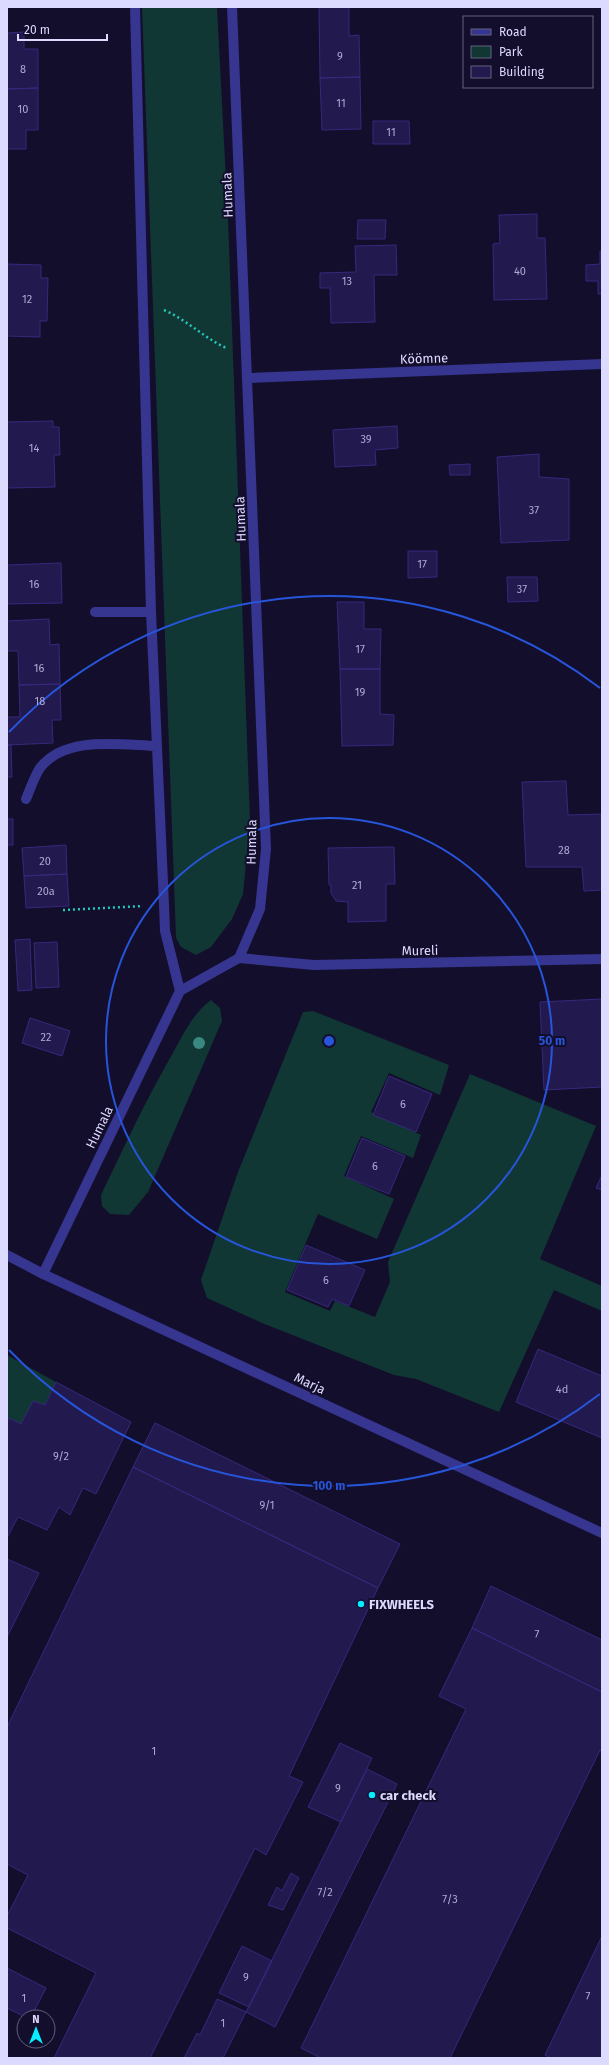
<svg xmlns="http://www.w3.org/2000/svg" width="609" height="2065" viewBox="0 0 609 2065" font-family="'Fira Sans',sans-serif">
<rect width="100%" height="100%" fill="#130e2c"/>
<!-- green -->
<path fill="#113734" d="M142 7H217L228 219 250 821 243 894 232 919 211 947 196 955 181 947 176 938Z
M211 1000 220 1008 222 1021 148 1192 129 1215 110 1214 102 1206 101 1195C123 1149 145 1102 170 1058 182 1037 192 1014 211 1000Z
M313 1011 449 1065 440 1095 389 1073 371 1112 421 1135 413 1158 361 1136 344 1176 394 1199 377 1239 318 1214 285 1292 330 1311 335 1301 375 1317 390 1282 388 1262 470 1074 596 1126 540 1259 602 1286V1311L554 1290 499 1412 416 1379 394 1375 262 1323 207 1298 201 1280 238 1172 303 1012Z
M7 1355 56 1382 45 1405 33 1401 21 1424 9 1418 7 1422Z"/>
<!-- building -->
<path fill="#22194f" stroke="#37287d" d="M319 7H349V36L359 35 360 77 320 78Z
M24 32V49H38V88L7 89V33Z
M360 77 361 129 322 130 320 78Z
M38 88V130H26V149H7V89Z
M373 121H409L410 144H373Z
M537 214V238H545L547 299 494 300 493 244 500 243 499 215Z
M358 220H386L385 239H357Z
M396 245 397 275H374L375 322 331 323 330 288H320V273L356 272 355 246Z
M600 251H602V294H598V281H586V265L600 264Z
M7 264 41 265V278H48L47 321H40V337L7 336Z
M53 421V427H59L60 455H54L55 487 7 488V422Z
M397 426 398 448 375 450 376 465 335 467 333 430Z
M539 454V477L569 479V540L501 543 497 457Z
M470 464V475H450L449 465Z
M408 551H437V577L408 578Z
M61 563 62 603 7 604V565Z
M507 577H537L538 601 508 602Z
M337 602H364V629H381L380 669H340Z
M49 619 50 645 59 644 60 684 19 685 18 651H7V621Z
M340 669H380V714L394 715 393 745 342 746Z
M60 684 61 720H52L53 743 7 745V717H20L19 685Z
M7 745H11L12 777H7Z
M566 781 568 815 602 814V890L584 891 582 867H526L522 782Z
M7 819H13V845H7Z
M66 845 67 874 24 876 22 848Z
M394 847 395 884H386V921L348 922V902L336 901 331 893V885H329L328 848Z
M67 874 69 906 26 908 24 876Z
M30 939 32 990 18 991 15 940Z
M57 942 59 987 36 988 34 943Z
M602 999V1087L544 1090 540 1002Z
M30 1018 70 1031 62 1056 22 1043Z
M389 1076 432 1094 416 1132 373 1115Z
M362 1138 405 1156 389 1194 346 1177Z
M602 1175V1190L596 1188Z
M306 1245 365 1270 349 1306 332 1299 328 1307 287 1290Z
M538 1349 602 1376V1438L516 1402Z
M56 1382 131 1422 96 1494 83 1488 70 1515 59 1507 47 1530 18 1517 7 1538V1422L9 1418 21 1424 33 1401 45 1405Z
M155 1423 400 1544 378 1588 133 1467Z
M133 1467 378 1588 289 1776 303 1782 266 1855 255 1848 150 2058H54L96 1973 7 1928V1916L28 1875 7 1864V1727Z
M7 1559 39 1573 7 1637Z
M491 1586 602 1640V1692L472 1628Z
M472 1628 602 1692V1751L600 1750 450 2058H321L301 2048 466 1709 439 1696Z
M340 1743 372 1758 341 1822 308 1807Z
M367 1769 397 1784 275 2027 246 2012Z
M291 1873 299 1878 283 1910 268 1905 277 1887 282 1891Z
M602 1936V2058H550L545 2055Z
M242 1946 272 1961 249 2007 219 1993Z
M7 1968 46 1988 31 2017H25L7 2008Z
M217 1999 246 2012 223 2058H184L197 2033 200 2035Z"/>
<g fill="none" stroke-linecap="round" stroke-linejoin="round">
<!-- path -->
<path stroke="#24c8ba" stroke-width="2.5" stroke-dasharray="2 3" stroke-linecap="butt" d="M164 310C187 320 203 337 226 348
M63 910 143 906"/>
<!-- minor -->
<path stroke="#363590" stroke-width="10" d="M135 7 151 612 164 905 165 931 180 991
M248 378 602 364
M95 612H151
M26 799C30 790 34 777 40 768 65 735 120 745 157 746
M239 958 314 965 602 959
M7 1255 43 1274 602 1533
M43 1274 180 991 239 958 260 909 266 849 232 7"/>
</g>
<!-- trees -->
<circle fill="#3a887f" cx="199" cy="1043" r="6"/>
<!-- distance rings -->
<g fill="none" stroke="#2755da" stroke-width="2">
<circle cx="329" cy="1041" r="223"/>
<path d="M600 1394A445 445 0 0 1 9 1350M9 732A445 445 0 0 1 600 688"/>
</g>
<!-- markers -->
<g fill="#06edff" stroke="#130e2c" stroke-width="1.5">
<circle cx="361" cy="1604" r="4"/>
<circle cx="372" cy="1795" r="4"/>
</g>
<g text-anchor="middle" stroke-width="4" stroke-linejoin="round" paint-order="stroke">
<!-- number labels -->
<g font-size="11" fill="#aeaad3">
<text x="340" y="60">9</text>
<text x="23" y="73">8</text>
<text x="341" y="107">11</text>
<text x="23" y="113">10</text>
<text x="391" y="136">11</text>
<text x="520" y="275">40</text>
<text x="347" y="285">13</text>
<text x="27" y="303">12</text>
<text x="366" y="443">39</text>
<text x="34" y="452">14</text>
<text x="534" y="514">37</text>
<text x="422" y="568">17</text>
<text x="34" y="588">16</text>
<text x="522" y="593">37</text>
<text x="360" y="653">17</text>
<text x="39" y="672">16</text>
<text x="360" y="696">19</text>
<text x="40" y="705">18</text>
<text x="564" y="854">28</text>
<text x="45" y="865">20</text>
<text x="357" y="889">21</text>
<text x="46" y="895">20a</text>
<text x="46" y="1041">22</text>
<text x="403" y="1108">6</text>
<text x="375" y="1170">6</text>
<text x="326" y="1284">6</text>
<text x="562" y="1393">4d</text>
<text x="61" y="1460">9/2</text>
<text x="267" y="1509">9/1</text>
<text x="537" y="1638">7</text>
<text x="154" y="1755">1</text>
<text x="338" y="1792">9</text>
<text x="325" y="1896">7/2</text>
<text x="450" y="1903">7/3</text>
<text x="246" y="1981">9</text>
<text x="588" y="2000">7</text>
<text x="24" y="2002">1</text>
<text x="223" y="2027">1</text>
</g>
<!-- street labels -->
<g font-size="13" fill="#dddaff" stroke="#130e2c">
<text transform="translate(227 195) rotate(-92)" y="5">Humala</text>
<text transform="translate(424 358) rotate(-2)" y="5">Köömne</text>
<text transform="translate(240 519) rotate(-92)" y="5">Humala</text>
<text transform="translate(251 842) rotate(-89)" y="5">Humala</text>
<text transform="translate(420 950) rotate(-1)" y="5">Mureli</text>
<text transform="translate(99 1127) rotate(-64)" y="5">Humala</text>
<text transform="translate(310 1383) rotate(25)" y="5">Marja</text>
</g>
<!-- poi labels -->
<g font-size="13" font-weight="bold" fill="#dddaff" stroke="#130e2c" text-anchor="start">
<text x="369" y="1609">FIXWHEELS</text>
<text x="380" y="1800">car check</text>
</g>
</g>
<circle cx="329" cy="1041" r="6" fill="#2755da" stroke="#130e2c" stroke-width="2"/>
<g font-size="12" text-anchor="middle" font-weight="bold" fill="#2755da" stroke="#130e2c" stroke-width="4" stroke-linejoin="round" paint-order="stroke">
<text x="552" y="1045">50 m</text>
<text x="329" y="1490">100 m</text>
</g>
<!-- border -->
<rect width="609" height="2065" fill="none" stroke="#dddaff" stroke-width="16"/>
<!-- legend -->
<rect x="463" y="16" width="130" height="72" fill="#130e2c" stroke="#646080"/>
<rect x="471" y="29" width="20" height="6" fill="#363590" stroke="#646080"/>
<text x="499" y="36" font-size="12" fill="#dddaff">Road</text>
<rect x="471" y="46" width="20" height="12" fill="#113734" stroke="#646080"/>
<text x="499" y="56" font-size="12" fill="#dddaff">Park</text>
<rect x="471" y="66" width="20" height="12" fill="#22194f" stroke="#646080"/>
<text x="499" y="76" font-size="12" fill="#dddaff">Building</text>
<!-- north arrow -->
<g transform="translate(36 2029)"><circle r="19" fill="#130e2c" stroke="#646080"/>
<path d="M0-3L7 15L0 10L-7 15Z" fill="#06edff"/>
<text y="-6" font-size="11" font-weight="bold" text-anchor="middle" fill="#dddaff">N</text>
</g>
<!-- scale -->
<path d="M18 34v6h89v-6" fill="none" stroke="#dddaff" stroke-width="2"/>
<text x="24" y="34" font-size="12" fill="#dddaff" stroke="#130e2c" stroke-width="3" paint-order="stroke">20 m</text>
</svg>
